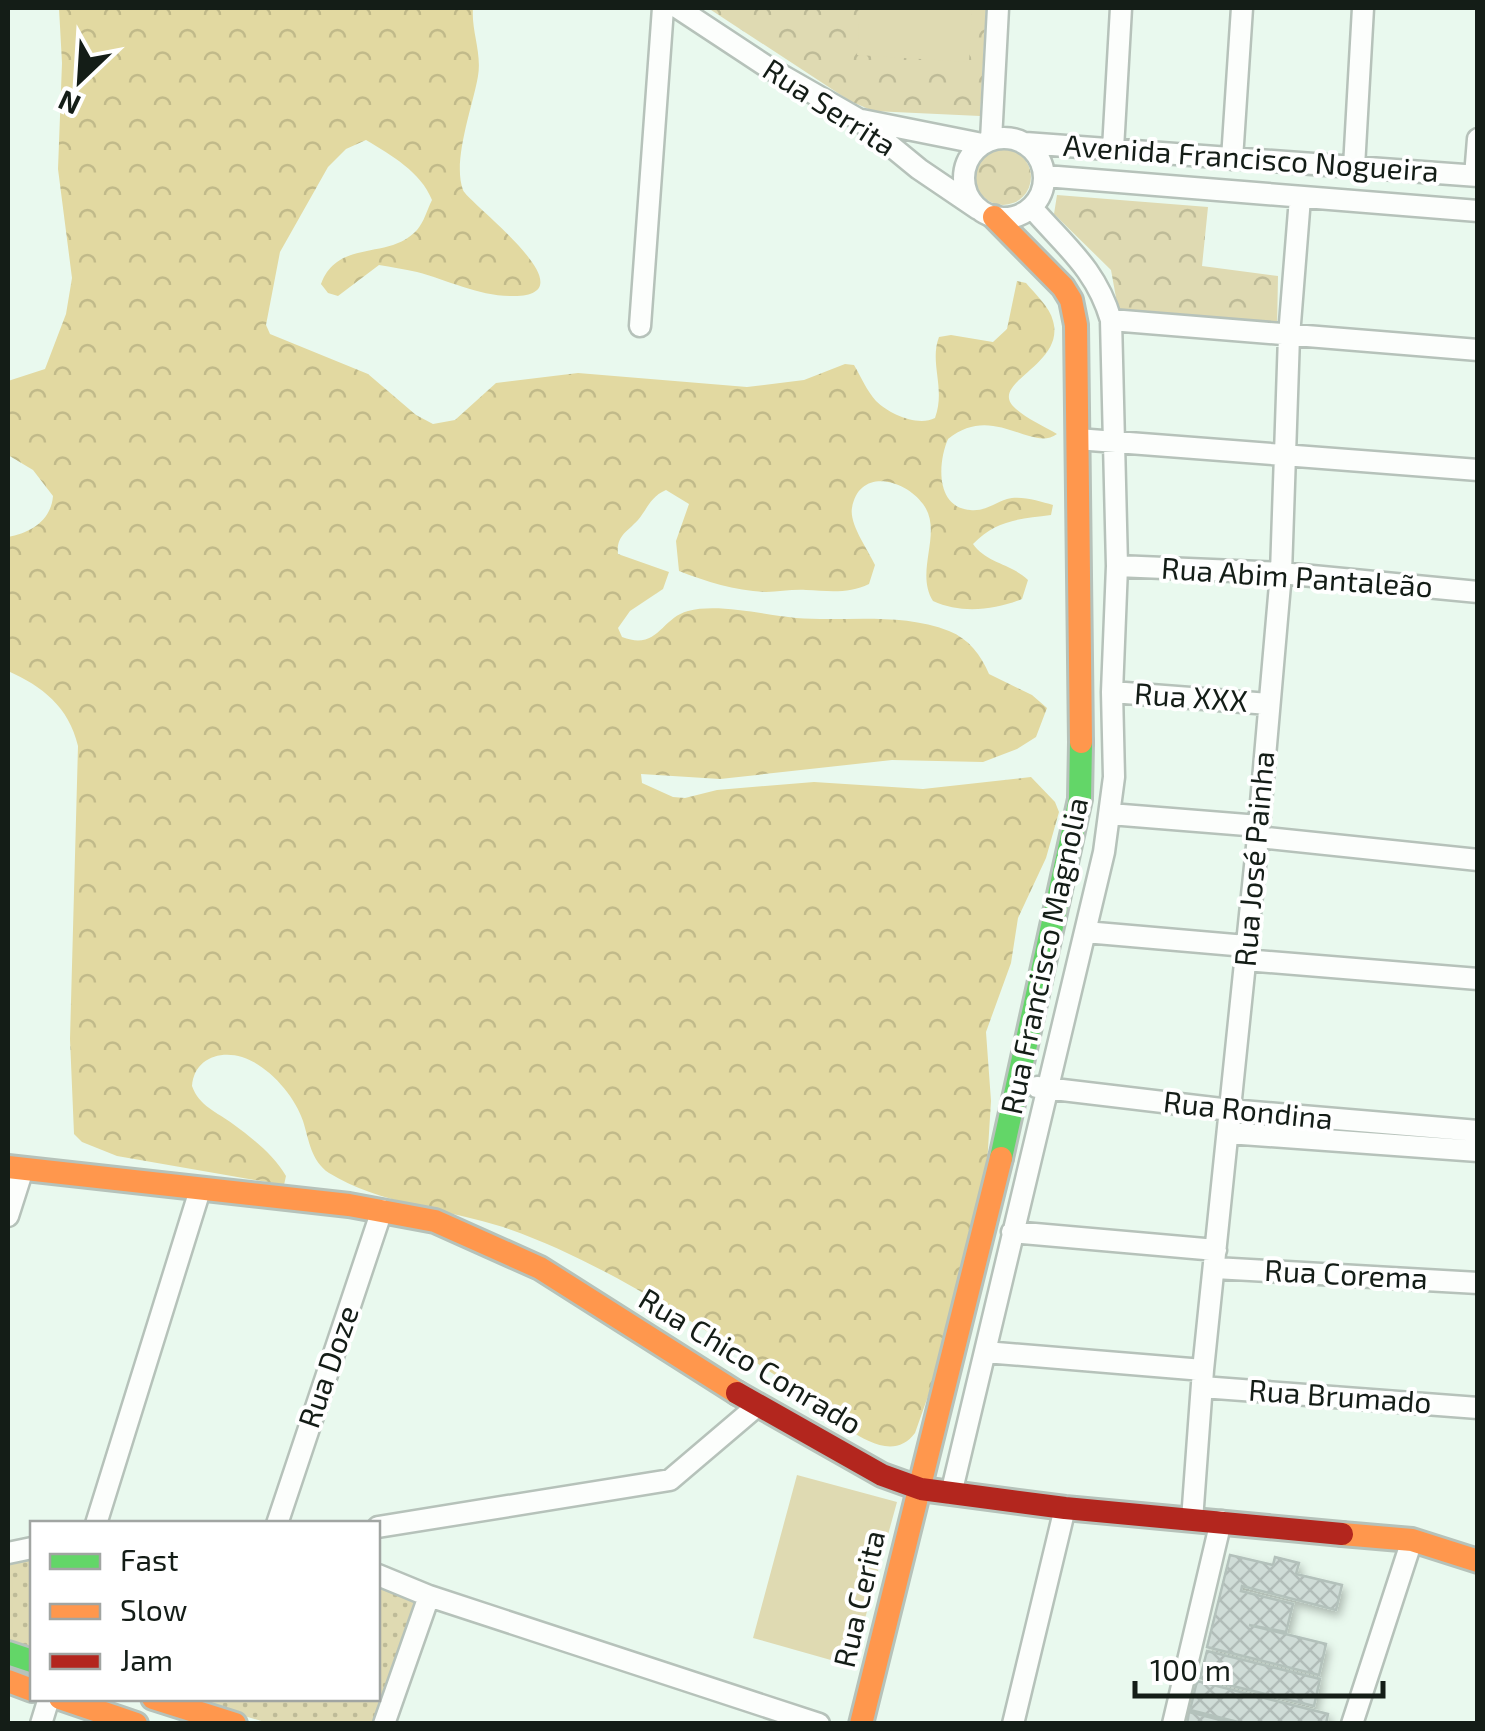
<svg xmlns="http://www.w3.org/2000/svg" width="1485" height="1731" viewBox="0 0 1485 1731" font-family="'Exo 2',sans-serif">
<defs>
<pattern id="grass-dots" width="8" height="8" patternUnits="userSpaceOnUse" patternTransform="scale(2.5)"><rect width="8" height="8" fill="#dfdab2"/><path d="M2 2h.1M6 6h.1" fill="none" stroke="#bebb98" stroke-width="1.8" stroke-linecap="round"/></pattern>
<pattern id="forest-crowns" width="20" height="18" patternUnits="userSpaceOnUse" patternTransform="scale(2.5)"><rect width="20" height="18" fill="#e2d9a1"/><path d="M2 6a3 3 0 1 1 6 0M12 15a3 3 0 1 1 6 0" fill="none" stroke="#c1ba8a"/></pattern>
<pattern id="park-crowns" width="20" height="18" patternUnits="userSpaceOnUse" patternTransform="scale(2.5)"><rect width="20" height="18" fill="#dfdab2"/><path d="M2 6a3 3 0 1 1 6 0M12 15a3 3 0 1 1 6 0" fill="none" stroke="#bebb98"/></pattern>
<pattern id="building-cross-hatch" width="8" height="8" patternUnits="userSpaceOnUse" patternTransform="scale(2.5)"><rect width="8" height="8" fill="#cfdcd7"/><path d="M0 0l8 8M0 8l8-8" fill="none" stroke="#b1bcb8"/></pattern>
<filter id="shadow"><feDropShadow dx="3" dy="5.5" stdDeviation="5" flood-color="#0004"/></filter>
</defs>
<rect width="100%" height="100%" fill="#e9f9ee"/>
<!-- grass -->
<path fill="url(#grass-dots)" d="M32 1558V1649L8 1642V1563Z
M378 1580 421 1598 378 1723H268L188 1699 378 1698Z"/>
<!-- forest -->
<path fill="url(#forest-crowns)" d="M59 8H473C471 30 482 53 478 76 473 106 452 161 463 190 467 202 594 295 514 296 480 297 448 280 417 272 404 269 391 267 379 265L338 296 328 293 321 284C338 238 389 261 417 230 424 222 427 210 432 200 421 172 391 155 366 140L346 149 328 167 280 252 266 325 270 334 368 374 416 415 433 424 455 420 496 383 578 373 747 387 804 380 845 364 854 365C861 377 867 391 876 401 889 414 918 427 935 418 946 388 929 363 939 337L951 335 993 342 1007 329 1017 281 1026 283C1035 294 1050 307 1053 321 1066 366 985 383 1016 409 1027 419 1044 426 1057 434 1031 453 993 402 948 439 938 462 935 507 970 510 983 512 995 503 1007 499 1020 495 1040 501 1053 505L1051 515C1019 519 996 520 973 544 986 563 1012 564 1028 580L1022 599C995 610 961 614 933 601 914 571 944 532 923 504 905 479 859 467 852 508 849 524 868 550 875 565L869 584C849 594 828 591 806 590 793 589 779 592 766 592 736 591 707 582 679 571L676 541 689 504 666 490C650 497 648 508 638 520 627 532 616 536 618 554L669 572 663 589 630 611 618 628 622 637C658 651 661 618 688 611 718 603 765 615 796 618 846 622 900 612 949 631 969 639 981 655 989 674L1032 695 1047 708 1036 737 1017 749 983 762 892 760 720 779 641 774 642 783 673 797 685 798 717 790 814 782 923 789 1031 777 1055 802 1059 812 1046 858 1018 918 1011 963 986 1032 991 1101 987 1165 945 1348 915 1433C887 1471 836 1418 812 1401 785 1380 753 1361 724 1342 654 1298 582 1254 503 1227 449 1210 377 1203 329 1173 311 1161 309 1140 303 1121 295 1096 268 1065 242 1057 218 1050 194 1060 192 1086 199 1106 217 1112 233 1124 252 1138 274 1155 286 1176L284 1185 117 1156 82 1142 74 1134 70 1039 78 746C69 707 42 686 8 671V537C30 533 51 521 53 496L33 470 8 455V381L45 369 66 314 72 278 58 169 62 63Z"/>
<!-- park -->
<path fill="url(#park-crowns)" d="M708 8H986L980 116 873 111 850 101Z
M975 177a28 28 0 1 1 56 0a28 28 0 1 1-56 0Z
M1057 195 1208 207 1202 266 1278 276 1277 330 1119 314 1111 270 1054 214Z"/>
<!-- pitch -->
<path fill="#dfdab2" d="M860 8H972L969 62 857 55Z
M797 1475 897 1502 852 1666 753 1638Z"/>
<!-- building -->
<path fill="url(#building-cross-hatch)" stroke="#b3c1bb" stroke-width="2.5" filter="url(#shadow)" d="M1230 1555 1273 1565 1275 1557 1299 1563 1296 1574 1342 1585 1336 1610 1242 1586 1241 1591 1293 1604 1286 1632 1249 1625 1326 1644 1319 1675 1207 1647Z
M1207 1651 1320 1679 1314 1706 1200 1678Z
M1197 1681 1328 1714 1326 1724H1246L1190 1710Z
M1189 1712 1236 1724H1187Z"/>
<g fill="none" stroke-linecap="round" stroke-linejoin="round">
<!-- street casing -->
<g stroke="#b6c2ba" stroke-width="25">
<path id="street" d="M678 8 769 68 858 119 919 169 978 209
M862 120 982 144
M964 178a40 40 0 1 1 80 0a40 40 0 1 1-80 0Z
M991 140 998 8
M1025 143 1478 176
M1113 149 1121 8
M1232 159 1242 8
M1354 167 1363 8
M1045 176 1478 211
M1475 176 1478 139
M1111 320 1478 350
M640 326 663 8
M1077 439 1478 470
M1117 566 1281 573 1478 592
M1112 692 1269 704
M1110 814 1259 826
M1258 837 1478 860
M1085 932 1246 946
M1245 960 1478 979
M1037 1087 1230 1110 1478 1131
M1228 1133 1478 1151
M8 1216 23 1169
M1012 1232 1216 1250
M1215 1268 1478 1283
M985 1352 1203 1370
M1202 1387 1478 1408
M951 1494 1104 852 1114 777 1112 692 1117 566 1111 320C1096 269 1066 247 1032 208
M1192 1520 1203 1370 1258 837 1281 573 1289 336 1300 198
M96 1524 200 1190
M277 1524 382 1210
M378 1527 670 1480 757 1406
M8 1553 32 1548
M378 1575 429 1596 819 1724
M41 1724 49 1698
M384 1724 429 1596
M1013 1724 1065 1508
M1173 1724 1221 1521
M1352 1724 1412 1540"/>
</g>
<!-- fast casing -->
<g stroke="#b6c2ba" stroke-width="28">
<path id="fast" d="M1001 1158 1080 799 1081 742
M8 1653 32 1661"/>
</g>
<!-- slow casing -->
<g stroke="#b6c2ba" stroke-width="28">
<path id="slow" d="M994 217 1063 287 1071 300 1076 325 1081 742
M8 1167 349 1205 435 1221 540 1268 737 1393
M1342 1534 1412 1540 1478 1561
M8 1681 32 1690
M60 1698 136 1724
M153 1698 235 1724
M861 1724 1001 1158"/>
</g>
<!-- jam casing -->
<g stroke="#b6c2ba" stroke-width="28">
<path id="jam" d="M737 1393 882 1475 921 1489 1065 1508 1342 1534"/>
</g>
<!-- street -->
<use href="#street" stroke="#fcfefc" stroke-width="20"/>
<!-- fast -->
<use href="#fast" stroke="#63d668" stroke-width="22"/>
<!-- slow -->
<use href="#slow" stroke="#ff974d" stroke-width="22"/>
<!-- jam -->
<use href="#jam" stroke="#b3261e" stroke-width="22"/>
</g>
<g text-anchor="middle" stroke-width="8" stroke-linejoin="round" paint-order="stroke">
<!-- street labels -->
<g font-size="30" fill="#141d17" stroke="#fff">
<text transform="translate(829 108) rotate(33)" y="10">Rua Serrita</text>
<text transform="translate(1251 159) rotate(4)" y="10">Avenida Francisco Nogueira</text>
<text transform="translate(1297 578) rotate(4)" y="10">Rua Abim Pantaleão</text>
<text transform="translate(1191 698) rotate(4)" y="10">Rua XXX</text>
<text transform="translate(1255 859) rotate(-85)" y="10">Rua José Painha</text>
<text transform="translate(1045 956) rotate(-78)" y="10">Rua Francisco Magnolia</text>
<text transform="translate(1248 1111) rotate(6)" y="10">Rua Rondina</text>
<text transform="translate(1346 1275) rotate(3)" y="10">Rua Corema</text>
<text transform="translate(750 1362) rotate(31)" y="10">Rua Chico Conrado</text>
<text transform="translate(329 1367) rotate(-71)" y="10">Rua Doze</text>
<text transform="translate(1340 1397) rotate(4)" y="10">Rua Brumado</text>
<text transform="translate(860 1599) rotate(-77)" y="10">Rua Cerita</text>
</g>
</g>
<!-- border -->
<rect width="1485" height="1731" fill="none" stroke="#141d17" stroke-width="20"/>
<!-- legend -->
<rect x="30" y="1521" width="350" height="180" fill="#ffffff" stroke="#a1a5a2" stroke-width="2.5"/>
<rect x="50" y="1554" width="50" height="15" fill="#63d668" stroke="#a1a5a2" stroke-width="2.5"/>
<text x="120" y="1571" font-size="30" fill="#141d17">Fast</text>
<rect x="50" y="1604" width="50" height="15" fill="#ff974d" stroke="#a1a5a2" stroke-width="2.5"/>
<text x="120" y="1621" font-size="30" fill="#141d17">Slow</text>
<rect x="50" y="1654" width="50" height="15" fill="#b3261e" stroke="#a1a5a2" stroke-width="2.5"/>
<text x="120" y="1671" font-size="30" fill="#141d17">Jam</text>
<!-- north arrow -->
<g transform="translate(80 80) rotate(205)" stroke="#ffffff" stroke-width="8" paint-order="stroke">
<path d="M0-8L18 38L0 25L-18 38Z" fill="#141d17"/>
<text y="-15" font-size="28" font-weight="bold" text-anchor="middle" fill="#141d17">N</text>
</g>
<!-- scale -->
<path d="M1135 1681v15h248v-15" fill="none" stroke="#141d17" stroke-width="5"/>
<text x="1150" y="1681" font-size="30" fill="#141d17" stroke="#ffffff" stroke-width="8" paint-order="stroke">100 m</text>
</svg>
